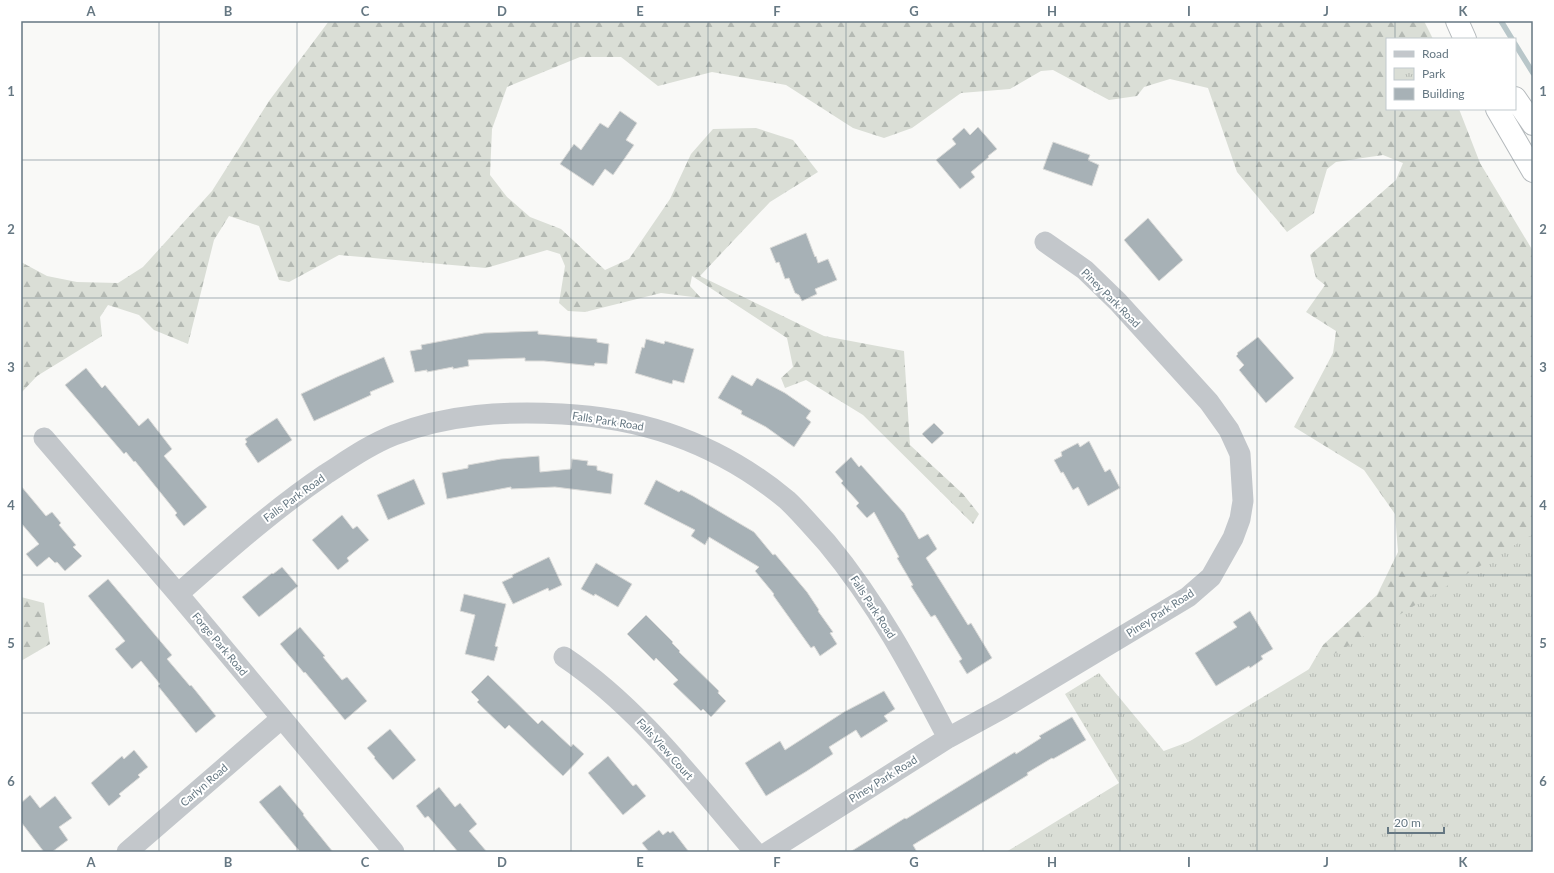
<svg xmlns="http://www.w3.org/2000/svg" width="1554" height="873" viewBox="0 0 1554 873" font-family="Lato,sans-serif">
<defs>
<pattern id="forest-firs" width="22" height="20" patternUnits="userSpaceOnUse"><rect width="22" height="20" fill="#daded6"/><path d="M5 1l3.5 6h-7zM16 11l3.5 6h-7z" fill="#b4b9b3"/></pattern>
<pattern id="park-tufts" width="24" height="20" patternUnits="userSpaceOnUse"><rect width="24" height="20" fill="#daded6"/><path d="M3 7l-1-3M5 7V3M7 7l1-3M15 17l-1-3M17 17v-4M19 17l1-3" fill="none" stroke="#b4b9b3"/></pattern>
</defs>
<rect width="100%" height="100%" fill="#f9f9f7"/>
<!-- forest -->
<path fill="url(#forest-firs)" d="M329 21H1424L1433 39H1387V109H1459L1480 163 1533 251V852L1115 792 1153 755 1231 726 1302 681 1323 645 1377 595 1398 552 1395 514 1364 470 1294 427 1333 353 1336 331 1306 312 1325 285 1316 278 1310 255 1396 180 1403 163 1383 155 1336 162 1327 169 1314 213 1287 232 1237 172 1208 88 1170 79 1144 87 1137 96 1109 100 1053 70 1041 71 1010 89 961 93 912 128 884 138 853 128 786 85 712 72 658 86 621 57H580L507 87 492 129 490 175 507 197 530 217 561 229 605 270 629 259 670 199 691 154 713 129 756 128 793 140 818 172 770 202 700 276 824 336 904 351 910 445 963 494 979 514 973 524 863 415 806 380 785 388 781 378 793 367 787 338 692 276 690 286 701 298 661 293 585 312 568 311 559 303 565 266 560 254 547 250 486 268 339 255 289 282 279 280 259 226 229 216 214 240 188 344 154 330 139 315 108 305 100 317 102 336 37 376 21 393V262L47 276 77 282 118 283 143 267 212 191 269 101Z
M21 597 44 603 50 644 21 661Z"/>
<!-- park -->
<path fill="url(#park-tufts)" d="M1533 534V852H1006L1119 783 1065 694 1099 673 1167 755Z"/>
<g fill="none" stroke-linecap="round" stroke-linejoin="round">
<!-- stream -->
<path stroke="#b8c6c9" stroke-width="5.5" d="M1501 21 1512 39
M1515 44 1533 73"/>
</g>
<!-- building -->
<path fill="#a7b1b6" stroke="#dbdbd9" d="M620 111 637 123 626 140 634 145 613 175 605 169 593 186 560 164 574 144 581 150 600 123 608 128Z
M978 127 997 149 988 156 989 157 971 172 975 177 960 189 936 160 956 144 952 139 964 128 970 135Z
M1053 142 1090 155 1088 160 1099 165 1092 186 1043 169Z
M1148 218 1183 260 1159 281 1124 240Z
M806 233 815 257 816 256 818 263 828 259 837 280 815 289 817 294 802 301 799 295 795 293 789 278 785 279 779 262 776 263 770 248Z
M538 331V334L597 339V342L609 344 607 364 595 363 594 366 544 361H525V358L468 360 469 366 453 369V367L427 372V370L415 372 410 351 422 349 421 345 484 333Z
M1258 337 1294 378 1266 403 1239 370 1244 365 1236 356 1238 354 1237 353Z
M646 339 664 344 665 341 694 349 684 383 673 380 672 384 635 373 642 347 644 348Z
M384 357 394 382 370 392 371 395 314 421 301 394 337 377Z
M86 368 102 388 105 385 139 426 148 418 172 449 164 456 207 507 184 526 175 515 177 513 135 461 134 462 126 452 124 454 65 385Z
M732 375 752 386 757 378 785 393 811 411 806 418 811 422 794 447 766 427 741 414 742 411 718 398Z
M277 418 292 440 258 463 245 444 247 442 245 439Z
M934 423 944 433 932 444 922 434Z
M1089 441 1105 472 1110 469 1120 488 1088 506 1078 487 1073 490 1063 472 1061 473 1054 460 1062 456 1061 452 1078 443 1080 447Z
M539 456 540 472 571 469 572 459 588 461 587 465 597 466V470L613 474 611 494 555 487 511 489V487L447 499 442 473 468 468V465L501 459Z
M851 457 859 467 861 465 904 513 919 539 928 534 937 549 926 558 968 625 971 623 992 658 967 674 959 661 962 659 935 615 931 617 911 586 913 585 897 558 899 557 874 512 867 518 856 506 859 503 841 483 843 481 835 472Z
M414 479 425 504 388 520 377 495Z
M656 480 679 492 681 490 693 496 754 532 773 555 775 554 807 592 819 610 818 611 833 632 830 633 837 644 820 656 814 646 811 648 773 595 774 594 755 571 759 567 709 537 705 545 691 536 695 530 644 504Z
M21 486 46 516 52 512 61 523 59 525 76 545 73 547 82 556 65 571 57 562 55 563 49 557 37 567 26 554 39 544 21 523Z
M342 515 353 529 357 526 369 540 347 558 349 561 338 570 312 540Z
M549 557 562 585 549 591 548 588 513 604 502 582 513 577 512 575Z
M596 563 632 584 618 607 595 594 594 596 581 589Z
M282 567 298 586 259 617 242 597 272 573 273 574Z
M108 579 172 655 167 659 190 686 191 685 216 716 196 733 158 686 160 684 141 661 132 669 115 649 125 641 88 596Z
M464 594 506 604 495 646 498 647 494 661 465 654 475 615 460 611Z
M1250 611 1273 649 1261 656 1263 659 1250 668 1249 666 1216 686 1195 653 1237 627 1233 622Z
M646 615 673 642 672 643 680 651 679 652 719 691 718 693 726 701 711 717 703 709 701 711 673 684 678 680 656 658 654 661 627 634Z
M300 627 325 656 323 657 342 680 347 677 367 701 345 720 305 672 304 673 280 644Z
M488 675 538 724 542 720 571 747 573 744 584 754 563 776 509 725 505 729 477 702 479 700 471 692Z
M884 691 895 709 884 716 888 721 861 738 856 730 829 747 833 754 807 771 766 796 745 763 780 741 785 750 844 712Z
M1072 717 1086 740 1053 759 1052 758 1027 773 1028 775 913 845 917 852H850L905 818 906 819 1015 752 1016 754 1041 738 1039 736Z
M390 729 416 760 393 780 374 758 375 757 367 748Z
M134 750 148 767 138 775 140 777 119 794 121 796 109 806 91 783 122 756 124 759Z
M608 756 633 786 636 784 646 796 623 815 588 773Z
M280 785 304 814 303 815 333 852H300L259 802Z
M439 787 455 807 460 803 477 824 469 831 487 852H458L428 816 425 818 416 806Z
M30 795 40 808 55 796 72 818 59 827 68 840 52 852H44L21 822V803Z
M659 830 663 835 668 831 670 833 673 831 689 852H649L642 843Z"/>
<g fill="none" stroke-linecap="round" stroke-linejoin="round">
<!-- trunk casing -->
<g stroke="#b4b9bc" stroke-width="24">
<path id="trunk" d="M1457 21 1465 39
M1515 98 1533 124
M1497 109 1533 171"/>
</g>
<!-- minor -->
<path stroke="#c3c7cb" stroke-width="21" d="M44 438 178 594 394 852
M178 594C226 552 273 510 326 474 348 460 369 445 394 435 448 414 505 411 562 414 646 418 722 446 787 500 801 513 814 529 827 543 877 603 912 669 948 738
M564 657C640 708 696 784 755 852
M127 852 282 718
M768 852 948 738 1003 708 1188 597 1211 577 1233 538 1240 519 1243 501 1240 454 1229 430 1209 402 1118 302 1085 270 1045 242"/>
<!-- trunk -->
<use href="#trunk" stroke="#fff" stroke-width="22"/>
</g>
<!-- grid -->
<path fill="none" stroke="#657782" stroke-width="1" stroke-opacity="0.55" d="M159 21V852M297 21V852M434 21V852M571 21V852M708 21V852M846 21V852M983 21V852M1120 21V852M1257 21V852M1395 21V39M1395 109V852M21 160H1533M21 298H1533M21 436H1533M21 575H1533M21 713H1533"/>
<g text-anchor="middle" stroke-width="4" stroke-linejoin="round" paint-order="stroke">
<!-- street labels -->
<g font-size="11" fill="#657782" stroke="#fff">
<text transform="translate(1111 298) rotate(45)" y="4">Piney Park Road</text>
<text transform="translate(608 421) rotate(9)" y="4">Falls Park Road</text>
<text transform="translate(294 498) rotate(-36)" y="4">Falls Park Road</text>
<text transform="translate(873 607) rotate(57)" y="4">Falls Park Road</text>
<text transform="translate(1160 613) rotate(-33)" y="4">Piney Park Road</text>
<text transform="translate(220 644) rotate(50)" y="4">Forge Park Road</text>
<text transform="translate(665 749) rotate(48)" y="4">Falls View Court</text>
<text transform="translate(883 779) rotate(-32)" y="4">Piney Park Road</text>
<text transform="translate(204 785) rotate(-41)" y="4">Carlyn Road</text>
</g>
</g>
<!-- border -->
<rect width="1554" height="873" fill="none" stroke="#ffffff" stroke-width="44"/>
<!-- legend -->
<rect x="1386" y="38" width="130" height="72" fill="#ffffff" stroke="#c1c9cd"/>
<rect x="1394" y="51" width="20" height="6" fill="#c3c7cb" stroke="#c1c9cd"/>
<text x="1422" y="58" font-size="12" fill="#657782">Road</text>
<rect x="1394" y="68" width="20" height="12" fill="url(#park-tufts)" stroke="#c1c9cd"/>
<text x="1422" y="78" font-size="12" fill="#657782">Park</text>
<rect x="1394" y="88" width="20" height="12" fill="#a7b1b6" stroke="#c1c9cd"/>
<text x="1422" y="98" font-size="12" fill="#657782">Building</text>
<!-- scale -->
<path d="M1388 827v6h56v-6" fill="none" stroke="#657782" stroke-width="2"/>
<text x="1394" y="827" font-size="12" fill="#657782" stroke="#ffffff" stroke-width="3" paint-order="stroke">20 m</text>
<rect x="22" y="22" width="1510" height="829" fill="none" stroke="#657782" stroke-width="1.5"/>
<g font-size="13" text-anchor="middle" font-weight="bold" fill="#657782">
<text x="91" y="16">A</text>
<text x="228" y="16">B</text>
<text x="365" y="16">C</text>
<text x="502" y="16">D</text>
<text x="640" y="16">E</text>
<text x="777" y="16">F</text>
<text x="914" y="16">G</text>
<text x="1052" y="16">H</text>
<text x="1189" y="16">I</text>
<text x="1326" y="16">J</text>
<text x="1463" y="16">K</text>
<text x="11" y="96">1</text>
<text x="1543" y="96">1</text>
<text x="11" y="234">2</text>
<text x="1543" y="234">2</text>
<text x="11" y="372">3</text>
<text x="1543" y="372">3</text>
<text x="11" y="510">4</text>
<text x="1543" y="510">4</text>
<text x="11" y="648">5</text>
<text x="1543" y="648">5</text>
<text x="11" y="786">6</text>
<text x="1543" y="786">6</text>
<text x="91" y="867">A</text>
<text x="228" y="867">B</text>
<text x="365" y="867">C</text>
<text x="502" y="867">D</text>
<text x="640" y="867">E</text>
<text x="777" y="867">F</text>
<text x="914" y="867">G</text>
<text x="1052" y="867">H</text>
<text x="1189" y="867">I</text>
<text x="1326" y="867">J</text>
<text x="1463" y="867">K</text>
</g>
</svg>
